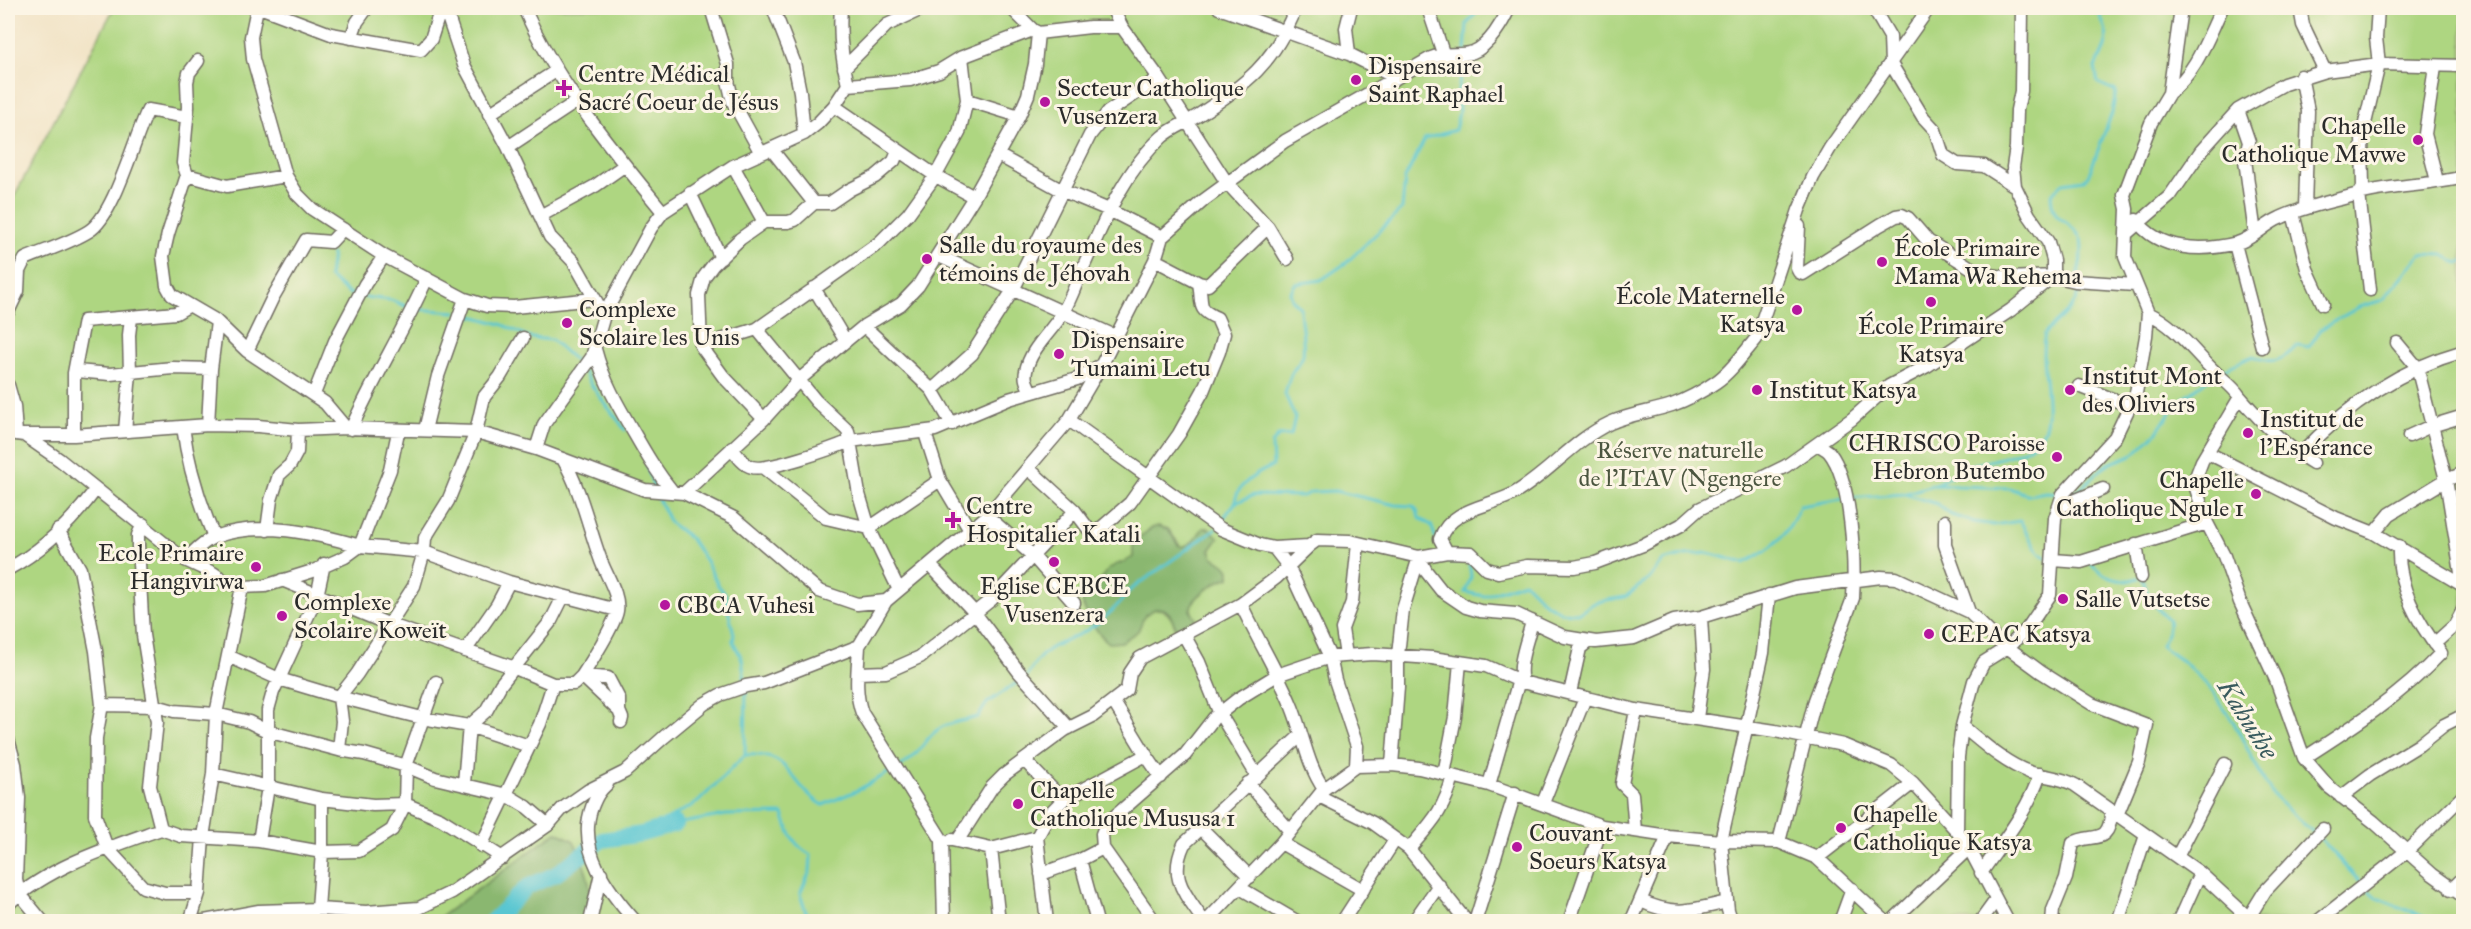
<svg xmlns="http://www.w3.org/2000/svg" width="2471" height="929" viewBox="0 0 2471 929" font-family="'IM FELL Great Primer',serif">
<rect width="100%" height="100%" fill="#fcf5e5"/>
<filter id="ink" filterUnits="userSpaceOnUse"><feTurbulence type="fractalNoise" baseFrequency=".0167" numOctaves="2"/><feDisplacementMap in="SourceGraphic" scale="12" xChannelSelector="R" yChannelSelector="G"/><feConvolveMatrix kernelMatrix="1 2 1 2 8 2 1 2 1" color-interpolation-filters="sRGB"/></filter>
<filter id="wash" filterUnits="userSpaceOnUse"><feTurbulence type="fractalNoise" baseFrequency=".008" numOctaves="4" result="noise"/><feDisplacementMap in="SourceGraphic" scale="24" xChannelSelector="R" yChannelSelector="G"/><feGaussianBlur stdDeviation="1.35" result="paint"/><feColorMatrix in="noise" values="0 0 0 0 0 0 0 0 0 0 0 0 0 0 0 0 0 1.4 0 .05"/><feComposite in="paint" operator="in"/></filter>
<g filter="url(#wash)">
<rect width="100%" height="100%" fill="#f2e4c7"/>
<!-- green -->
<path fill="#aed681" stroke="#6c8056" stroke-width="1.5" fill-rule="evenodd" d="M114 8H2463V921L587 922 516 862 440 917 412 922H8V208ZM1168 529 1181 547 1189 545 1197 537 1218 538 1210 550 1213 557 1229 569 1230 577C1217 580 1198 595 1190 606L1193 616 1175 627C1168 602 1143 603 1139 629L1103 638 1083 607 1088 584 1099 582C1108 573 1109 565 1124 564Z"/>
<!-- forest -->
<path fill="#8ab76f" stroke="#5a714d" stroke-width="1.5" d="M1158 526 1168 529 1178 545 1183 547 1193 542 1203 528H1209L1219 538 1210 550 1213 557C1220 561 1231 566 1230 577 1217 580 1192 597 1190 610L1196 619 1193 623 1177 630 1169 613 1164 609H1155L1145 615 1138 631 1122 642 1109 643C1095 632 1079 605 1080 587L1099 582C1103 578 1105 573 1109 569 1114 564 1124 563 1133 557V542L1152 528Z
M557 832 574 841C587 871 595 889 587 921L412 922 440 917Z"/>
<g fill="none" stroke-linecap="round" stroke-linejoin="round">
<!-- stream -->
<path stroke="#59c6d1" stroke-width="3" d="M1465 51 1467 24 1480 8
M332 254 329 277 348 293 356 296
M2078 279C2078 266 2086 247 2079 236 2069 217 2052 226 2051 194L2063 183 2084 180 2089 174 2112 113 2116 91 2098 83 2095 67C2106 48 2112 37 2100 17L2106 8
M363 297 391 300 408 307
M415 309 456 312
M462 313 501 324 532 338 552 340 582 367
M2220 371 2253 356C2274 365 2282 361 2298 345L2309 347 2321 329 2359 307 2383 300 2421 254 2444 255 2458 263 2464 261
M585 372C587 384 616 416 625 430
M647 466 654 488
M1935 484C1948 479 1960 469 1972 465 2000 457 2045 455 2047 416 2049 388 2039 361 2045 333 2058 319 2079 308 2079 285
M656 494 670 523 690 538 706 561 718 585 726 595 728 610 734 634 733 641 742 659 745 682
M1905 494 1937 504 1951 515 1974 522 1994 525 2020 521C2030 535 2033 551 2048 559
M2067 494 2078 491 2106 465 2134 454 2157 432 2175 405 2212 376
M1849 498 1904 494 1932 485 2009 488 2029 495 2046 492 2061 493
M1235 503C1235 485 1259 472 1273 466L1272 444 1278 436 1291 435 1295 417 1285 394C1287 387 1289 377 1293 371 1297 365 1301 362 1303 355 1305 339 1300 322 1300 307L1293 301 1290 293 1295 284 1321 280 1346 263 1402 209 1405 178 1425 139 1455 130 1459 112 1458 91 1464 57
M1219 524 1235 503 1254 495 1303 496 1312 492 1335 491 1396 505 1413 506 1417 510 1419 518 1431 525 1436 539
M1443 556 1449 562 1469 560 1471 577 1465 592 1484 596 1524 582 1545 603 1561 612 1579 613 1596 602 1625 597 1649 579 1663 561 1686 555 1708 553 1744 563C1773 549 1787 536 1800 506L1842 499
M2091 563C2103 577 2120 585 2138 578
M2142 579 2151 601 2169 620 2167 634 2161 646 2185 663 2209 687 2234 723 2264 781 2277 800 2315 834
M1027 676C1048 639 1060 648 1092 627 1107 617 1119 605 1129 591L1215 529
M745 755 746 688
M899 767C920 756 921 743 936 731 947 722 964 721 978 717L987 703 1021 680
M676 824 726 815 783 814C790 834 792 844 811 855L810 871 800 894 809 922
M642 834 698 802 745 755C793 751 788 785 823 805L858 790 893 770
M2320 838 2360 882
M2365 887 2377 898 2436 922"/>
<!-- river -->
<path stroke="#59c6d1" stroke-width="16" d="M491 922 527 887 556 874 602 840 642 834 676 824"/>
</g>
</g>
<g filter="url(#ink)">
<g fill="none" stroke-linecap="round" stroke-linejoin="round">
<!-- minor casing -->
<g stroke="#716c62" stroke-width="15">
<path id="minor" d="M257 8 251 37 253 59 286 176 297 194 312 209 384 256 465 299 487 306 514 307 594 299
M262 8 331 34 421 50 431 39 441 8
M445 8 464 65 508 147 550 237 574 262 604 315
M524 8C557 84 611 148 663 212
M711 8 728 64V81L733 102 761 153
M773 8 794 62 800 92 804 134
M1011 8 1033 30 1038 33 1090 27H1122
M1112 8 1122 27 1159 78 1227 183 1268 227 1287 259
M1219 8 1349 54 1396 78
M1428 8 1443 53
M1873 8 1890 37 1891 64 1923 117 1935 130 1943 155 1957 164 1984 166 2015 186
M2022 8 2021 91 2017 110 2016 147 2013 167 2015 186 2029 215 2048 242 2053 260V276L2075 281 2135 285
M2300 8 2303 25 2325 71
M351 38 357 22 367 8
M1349 54 1346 28 1351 8
M198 61 189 73 187 82 188 107 183 163 187 175 168 234 163 256 167 286 172 295 215 320 247 351 325 403 346 428
M2435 67 2425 134 2437 181
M844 68 887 25 924 8
M2301 76 2308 111 2305 208
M848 85 910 80 939 71 962 57 1033 30
M2169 93C2196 73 2208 37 2222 8
M967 100 1019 116
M834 106 936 176 974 197
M2238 110 2249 142 2245 160 2255 234
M489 114 556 71
M508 147 576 102
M772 150 814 203
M998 155 1061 190 1109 210 1162 237
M733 166 764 222
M187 175 227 186 286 176
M690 193 721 258
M2293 213 2307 269 2323 304
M540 216 595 186 625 165
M2136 220C2159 251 2202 252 2237 243 2253 239 2265 224 2280 218 2303 207 2330 202 2355 195 2390 185 2428 186 2464 177
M1799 226 1797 268 1799 272 1803 274 1880 225 1896 216 1902 215 1908 218 1928 241 1973 269 1991 275 2010 278 2053 276
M2126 234 2170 196 2201 151 2238 110 2284 84 2325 71 2379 64 2464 66
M2235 244 2262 347
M939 256 1115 336
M1199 283 1208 285 1268 227
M814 288 845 340
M2370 290 2359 194 2363 188 2362 136 2379 64 2376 38 2378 8
M8 312 18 291 19 271 25 259C46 250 70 243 89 231 115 215 134 138 148 110L187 117
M2148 313C2176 326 2192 350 2214 371 2224 381 2232 385 2240 397L2202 461 2194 482 2207 523 2224 556 2240 602 2276 680 2304 758 2329 787 2374 822 2432 874 2464 897
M864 326 932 390 952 424
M757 329 816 401 848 431 850 441 935 430 1009 399 1077 379 1101 365
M2397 343 2417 367 2425 398 2446 480 2463 585
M701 346 757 329 879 243 908 214 936 175 959 133 967 100 962 57
M595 349C603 380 618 406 634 433 646 454 657 473 673 492
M247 351 273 297 306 240 331 242 343 229
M74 373 77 371 110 374 173 368 211 369
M8 385 14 406 16 433
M2079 386 2130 406
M932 390 972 354 1013 290 1090 135 1108 112 1159 78
M1031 392C1028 385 1024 380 1026 371 1030 349 1051 332 1062 314 1070 301 1075 286 1081 272 1102 226 1123 172 1162 137 1172 128 1186 123 1197 116 1247 84 1273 64 1296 8
M314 394 335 341 365 284 384 256
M2240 397C2262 422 2284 446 2313 463
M764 419 723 376 701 346 699 295 704 277 713 265 740 239 764 222H788L795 220 814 203H830L849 190 875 177 894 161 898 151
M1069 420 1221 529 1260 545 1274 548 1309 546 1317 540 1350 541 1419 557 1447 552 1471 553 1487 569 1498 572 1527 566 1574 567 1595 563 1643 545 1681 525 1699 509 1786 466 1852 419 1889 386 1927 366 2011 310 2053 276
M208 425 211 369 217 322
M183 427C188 466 199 501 214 537
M351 429C374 377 404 330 427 278
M425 430 438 376 465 299
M125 431 130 373 129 335 131 318
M8 433 24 435H74L208 425 258 426 298 430 346 428 476 432 536 449 645 490 684 493 734 518 819 591 857 604 886 601
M925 433 940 480 971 532
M24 435 60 460 185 560 213 573 226 582 242 587 265 586 313 571 345 557 360 546 424 552 509 582 617 610
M74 435V373L84 321 176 313 188 306
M2409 436 2431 426 2464 416
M732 448C737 455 743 465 752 467 766 472 834 448 850 441L859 494 869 528 899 590
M536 449 544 424 592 357 604 315 651 228 663 212 733 166 804 134 818 123 834 106 848 85C842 60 839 33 841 8
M2208 453 2336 518 2374 533 2464 586
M2300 455C2345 407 2400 369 2464 351
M563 459C581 490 588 525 600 558 605 574 620 594 617 611 615 624 590 664 582 676L608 678 619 699V711
M1028 468 1075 511 1093 535 1130 503 1179 434 1203 391 1219 352 1224 334 1217 318C1196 309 1203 304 1199 283L1155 260
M765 469 826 518 869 528 940 480
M684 493 764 419 800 379 864 326 901 304 918 286 974 197 1019 116 1028 95 1035 64 1038 33
M2059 507 2103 489
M987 516 1032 555 1074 603
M1945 521V545L1969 612
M143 524 138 535V545L143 635 157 722 150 786 161 829 181 836 259 841 322 852 359 851 392 830 405 804 406 766 436 682
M58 530 80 569 96 651 102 705 96 738 95 815 107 848 143 887 165 893H199
M267 530 271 500 279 475 290 465 297 452 298 430
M2374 533 2390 514 2446 480 2464 473
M2136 544 2141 577
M1274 548 1288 566 1330 657 1335 680 1357 746 1356 766
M1447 552 1440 539C1450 508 1490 507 1515 493 1549 473 1574 440 1610 423 1629 414 1651 412 1672 405 1686 400 1703 391 1716 382 1731 372 1744 353 1756 339L1799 210 1813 177 1830 148 1929 8
M1419 557 1426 571 1441 590 1466 607 1480 611 1516 614 1565 637 1596 642 1634 638 1674 621 1701 617 1795 588 1881 577 1896 578 1969 612 1996 639 2041 672 2092 704 2147 725 2139 762 2117 815
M185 560C194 552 202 542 214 537 260 520 315 533 360 546L390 470 398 432
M2053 560 2081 562 2207 523
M930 565 975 613 1019 672 1069 728
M8 569C42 551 73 520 96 489
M282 580 388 624 515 668 553 684H574L582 676 619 711 622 718 621 722
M1241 604C1257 639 1278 672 1292 707 1303 734 1307 765 1324 789
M1184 635 1199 662 1220 714 1256 774
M2434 644 2455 625 2464 608
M859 646C858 669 854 691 862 713L942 840 944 922
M465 651 497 605 509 582
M228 656 279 679 339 697 422 718 469 726 529 746
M1346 656 1342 629 1352 602 1358 543
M858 673 886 672 920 657 992 599 1075 511
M1522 682C1517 663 1528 640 1532 621
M1570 693 1580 648 1589 641
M102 705 156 706 174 711 216 714 249 722 267 731 339 750 364 754 406 766 435 778 507 795 527 807 548 825
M1697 718 1704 669 1701 617
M1962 726C1983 743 2004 763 2029 772 2045 777 2060 777 2075 785L2200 873 2253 922
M8 739 15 764 19 798 16 880 19 893 43 922
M339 750 342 721 339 697 357 674 414 586 424 552 425 538 448 501 476 432 484 397 500 377 523 338
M1146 755 1161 777
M2304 758C2351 728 2402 695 2441 653 2417 621 2397 587 2399 546
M1024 760 1063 800
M1392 765 1398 687V655L1403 609 1419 557
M213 774 322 799 373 805 405 804 441 819 503 858
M1444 774 1455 717 1460 662
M464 783 469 726 486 711 501 684 551 621 563 597
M1248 783 1290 831
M607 784C599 791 596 797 592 807 576 850 609 892 636 922
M1489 785 1519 680
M1319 796 1373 823 1409 849 1467 922
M2341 797 2370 775 2419 745 2444 725 2464 715
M1543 803 1585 698
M1200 827 1250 877
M1635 831 1632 794 1622 784 1636 710
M952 840 991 849 1037 837
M958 840 992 787 1004 775 1065 730 1093 716 1127 690 1130 673 1140 658 1241 604 1276 578 1309 546
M259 841 268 787V710L273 692 317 596 324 564
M1779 842 1815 700 1853 598C1855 562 1852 480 1829 452 1826 449 1821 447 1818 444
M1281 843 1363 890
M481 846 540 724 553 684
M991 849 999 922
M1409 849C1432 822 1444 811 1453 776
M2177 857 2225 764
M1817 858 1913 783
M1080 860 1097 922
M1981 873C2003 841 2028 811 2040 774
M1041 874 1080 860 1103 848
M1240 888 1298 922
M2451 890 2464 877
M1641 901C1674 917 1693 910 1727 902
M8 904C50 866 108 848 161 829
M318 909 322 852V799
M190 922 199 893 203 837 213 774 216 714 242 587
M199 922 259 911 318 909 366 912 419 908 452 892 548 825 562 809 589 790 625 772 664 737 704 704 720 695 746 686 764 683 859 646 886 601 987 516 1069 420 1102 364 1155 260 1162 237 1204 200 1285 141 1431 58C1447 51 1459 57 1473 52 1489 46 1503 22 1509 8
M590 922 601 873
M1047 922 1037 837 1051 812 1063 800 1146 755 1113 701
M1155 922 1103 848 1102 834 1106 824 1185 755 1214 718 1238 699 1277 675 1330 657 1373 654 1432 658 1486 666 1522 682 1636 710 1775 731 1843 745 1891 765 1913 783 1957 831
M1204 922C1185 893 1168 879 1184 844L1301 735
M1206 922 1281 843 1324 789 1356 766 1392 765 1419 768 1489 785 1602 826 1668 836 1721 841 1779 842 1817 858 1886 922
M1342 922 1395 840
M1413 922 1439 885
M1475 922 1515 793
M1569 922 1602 826
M1631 922 1668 836
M1732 922 1728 910 1721 841 1763 653 1769 595
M1840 922 1852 889
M1891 922 1969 848
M1980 922 1996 900
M2008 922 1969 848 1957 831 1958 757 1962 726 1974 681 1984 662 2008 647 2027 629 2050 595 2055 518 2063 494 2115 437 2136 393 2146 336 2148 313 2125 257 2127 209 2124 195 2151 123 2169 93 2181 8
M2052 922 2053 910 2066 878 2073 843C2091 832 2110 847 2111 812
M2118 922 2146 835
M2178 922 2200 873
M2246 922 2265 891 2323 829
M2317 922 2407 851 2464 795"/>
</g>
<!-- minor -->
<use href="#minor" stroke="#fff" stroke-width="12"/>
</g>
</g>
<!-- markers -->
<g fill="#b5179e" stroke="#fcf5e5" stroke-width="2">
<circle cx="1356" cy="80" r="6"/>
<path d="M561 79h6v6h6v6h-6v6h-6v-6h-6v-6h6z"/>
<circle cx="1045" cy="102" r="6"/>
<circle cx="2418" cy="140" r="6"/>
<circle cx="927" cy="259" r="6"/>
<circle cx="1882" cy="262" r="6"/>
<circle cx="1931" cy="302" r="6"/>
<circle cx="1797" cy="310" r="6"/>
<circle cx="567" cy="323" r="6"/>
<circle cx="1059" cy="354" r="6"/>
<circle cx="1757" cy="390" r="6"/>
<circle cx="2070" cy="390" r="6"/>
<circle cx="2248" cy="433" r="6"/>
<circle cx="2057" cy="457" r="6"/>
<circle cx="2256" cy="494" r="6"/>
<path d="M950 511h6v6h6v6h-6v6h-6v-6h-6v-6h6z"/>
<circle cx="1054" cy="562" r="6"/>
<circle cx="256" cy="567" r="6"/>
<circle cx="2063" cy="599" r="6"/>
<circle cx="665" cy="605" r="6"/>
<circle cx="282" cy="616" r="6"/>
<circle cx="1929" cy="634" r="6"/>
<circle cx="1018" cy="804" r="6"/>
<circle cx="1841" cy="828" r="6"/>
<circle cx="1517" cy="847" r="6"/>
</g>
<g text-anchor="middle" stroke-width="6" stroke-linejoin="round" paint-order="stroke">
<!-- poi labels -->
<g font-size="24" fill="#2b2b2b" stroke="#fcf5e5" text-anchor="start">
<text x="1368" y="74">Dispensaire<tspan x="1368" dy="28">Saint Raphael</tspan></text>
<text x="578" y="82">Centre Médical<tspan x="578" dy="28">Sacré Coeur de Jésus</tspan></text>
<text x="1057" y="96">Secteur Catholique<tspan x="1057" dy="28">Vusenzera</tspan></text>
<text x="2406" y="134" text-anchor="end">Chapelle<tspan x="2406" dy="28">Catholique Mavwe</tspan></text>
<text x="939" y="253">Salle du royaume des<tspan x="939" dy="28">témoins de Jéhovah</tspan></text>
<text x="1894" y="256">École Primaire<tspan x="1894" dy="28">Mama Wa Rehema</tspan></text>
<text x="1785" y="304" text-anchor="end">École Maternelle<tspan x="1785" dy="28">Katsya</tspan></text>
<text x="579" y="317">Complexe<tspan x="579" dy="28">Scolaire les Unis</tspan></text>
<text x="1931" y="334" text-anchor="middle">École Primaire<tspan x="1931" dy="28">Katsya</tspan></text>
<text x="1071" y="348">Dispensaire<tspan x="1071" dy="28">Tumaini Letu</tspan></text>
<text x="2082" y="384">Institut Mont<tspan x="2082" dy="28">des Oliviers</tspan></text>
<text x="1769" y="398">Institut Katsya</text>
<text x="2260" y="427">Institut de<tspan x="2260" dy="28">l'Espérance</tspan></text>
<text x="2045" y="451" text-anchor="end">CHRISCO Paroisse<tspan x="2045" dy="28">Hebron Butembo</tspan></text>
<text x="2244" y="488" text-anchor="end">Chapelle<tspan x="2244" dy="28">Catholique Ngule 1</tspan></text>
<text x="966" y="514">Centre<tspan x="966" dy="28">Hospitalier Katali</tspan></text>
<text x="244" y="561" text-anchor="end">Ecole Primaire<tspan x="244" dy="28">Hangivirwa</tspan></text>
<text x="1054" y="594" text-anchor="middle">Eglise CEBCE<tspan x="1054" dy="28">Vusenzera</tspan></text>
<text x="2075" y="607">Salle Vutsetse</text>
<text x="294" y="610">Complexe<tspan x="294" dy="28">Scolaire Koweït</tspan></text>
<text x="677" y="613">CBCA Vuhesi</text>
<text x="1941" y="642">CEPAC Katsya</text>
<text x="1030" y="798">Chapelle<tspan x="1030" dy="28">Catholique Mususa 1</tspan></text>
<text x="1853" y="822">Chapelle<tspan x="1853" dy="28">Catholique Katsya</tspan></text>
<text x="1529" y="841">Couvant<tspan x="1529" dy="28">Soeurs Katsya</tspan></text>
</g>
<!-- park labels -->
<g font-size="24" fill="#4c5640" stroke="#fcf5e5">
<text x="1680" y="458">Réserve naturelle<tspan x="1680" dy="28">de l'ITAV (Ngengere</tspan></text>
</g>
<!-- water labels -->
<g font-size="26" font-style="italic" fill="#395a5d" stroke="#fcf5e5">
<text transform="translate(2248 719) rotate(58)" y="9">Kahuthe</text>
</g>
</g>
<!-- margin -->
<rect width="2471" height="929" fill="none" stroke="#fcf5e5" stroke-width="30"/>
</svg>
